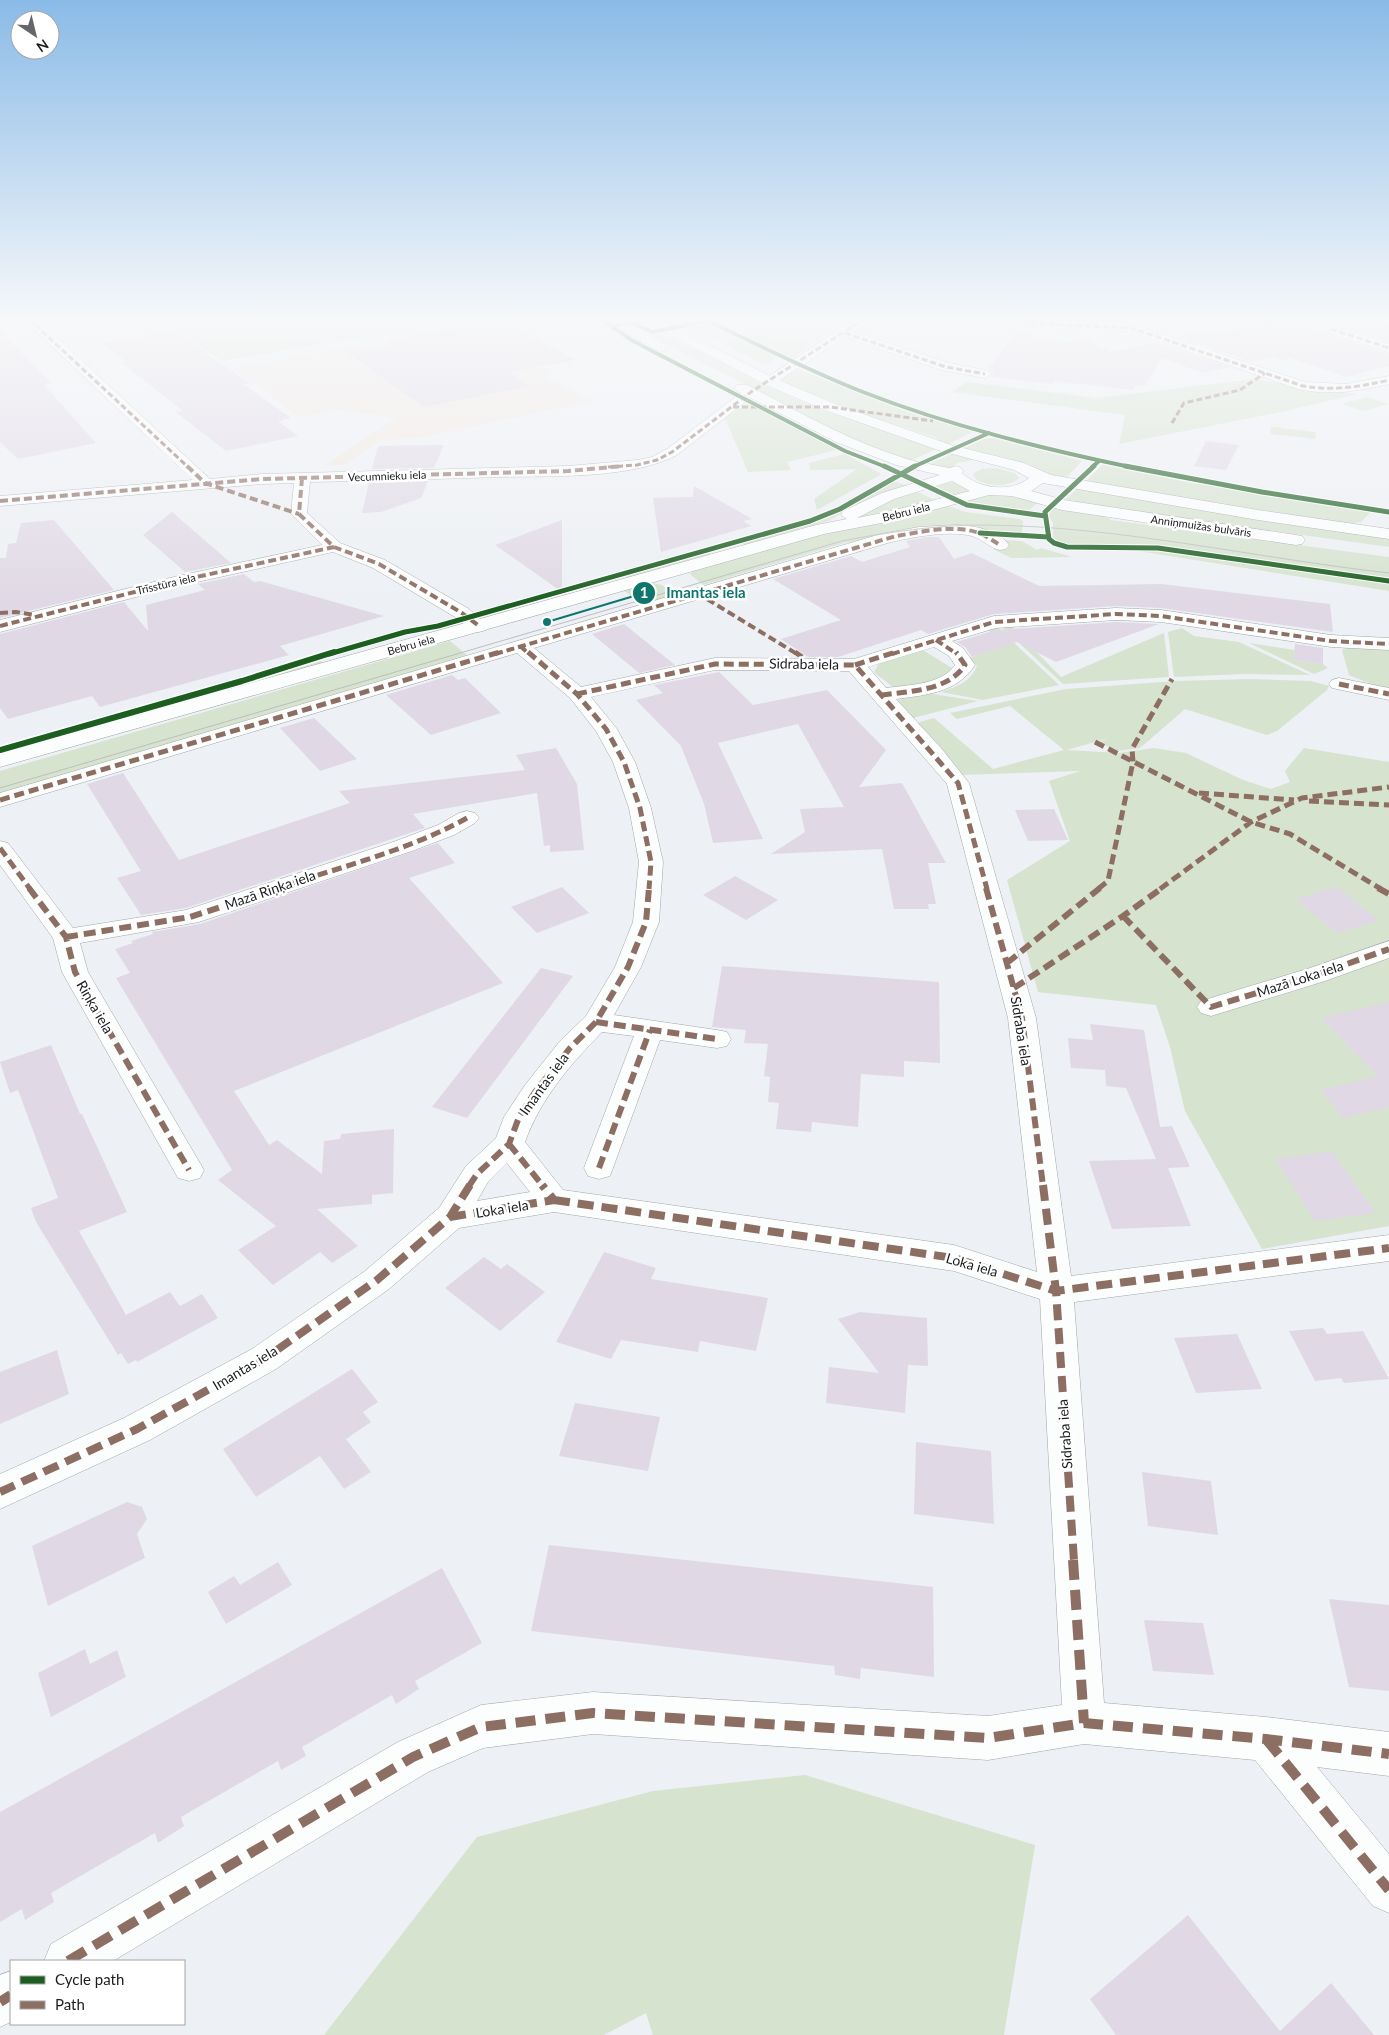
<svg xmlns="http://www.w3.org/2000/svg" width="1389" height="2035" viewBox="0 0 1389 2035" font-family="Lato,sans-serif">
<rect width="100%" height="100%" fill="#edf0f4"/>
<!-- education -->
<path fill="#f1e8e1" d="M502 321 524 358 552 371 542 374 591 401 417 438 381 440 343 465H326L396 418 336 410 298 417 263 389 230 368Z"/>
<!-- green -->
<path fill="#d6e3cf" d="M207 319H447L452 322 222 361 183 337 169 326Z
M674 319H846L792 359 782 354 765 365Z
M629 325 651 334 660 332 760 383 821 410 938 448 910 461 899 458 848 437Z
M797 369 902 410 973 432 946 445 939 442 937 438 855 411 781 381V378Z
M1253 379 1358 394 1276 413 1119 444 1125 415 952 392 967 382 1096 398Z
M1367 397 1388 404 1363 411 1342 404Z
M748 403 837 450 787 462 791 470 748 472 725 418Z
M1271 427 1316 432 1315 439 1271 434Z
M992 438 996 439 1082 461 1065 479 1043 473 1030 465 962 449 984 439Z
M954 453 974 460 957 463 950 469 927 465Z
M845 454 880 473V475L817 510 814 499 857 469 810 470 809 463Z
M1102 465 1187 482 1371 512 1361 522 1349 524 1085 482Z
M996 468 1015 473 1019 478C1009 488 982 487 973 476L974 473 982 469Z
M894 481 908 486 868 500 828 521 745 545 741 543 828 518Z
M950 481 972 490 954 496 933 486Z
M1080 486 1204 511 1389 539V547L1063 502Z
M916 491 936 501 850 522 882 503Z
M990 495H1007L1039 502 1027 512 979 506 963 500Z
M945 505 966 512 1020 519 1023 521 1022 533 974 529 852 545 848 542 703 585 690 574 693 571 815 536Z
M1056 506 1100 513 1111 520 1389 557V578C1342 573 1295 567 1248 560 1213 554 1178 546 1142 545 1122 545 1065 554 1053 537V523L1049 516 1051 510Z
M1002 540 1022 541 1037 550 1041 548 1072 557 1011 558 993 549 1006 545Z
M1139 549 1169 551 1389 582V591L1138 551H1083Z
M708 552 711 554 627 578 624 576Z
M653 583 662 585 676 594 646 605 624 591Z
M1009 624 1061 677 1164 633 1169 677 1063 684 1000 625Z
M996 626 1059 685 983 700 941 692C956 687 971 682 977 666L969 658 986 652 1002 638 987 630Z
M1182 628 1194 636 1239 642 1310 675 1244 674 1174 677 1168 632Z
M450 641 469 657 0 796V771Z
M1249 643 1295 650 1294 660 1323 664 1328 668 1314 674Z
M1350 646 1389 648V688L1378 687 1349 675 1342 650Z
M921 649 957 671 934 684 894 688 874 672 879 663Z
M319 659 324 664 269 680 265 676Z
M1250 679 1311 681 1329 686 1327 690 1277 731 1267 735 1185 709 1140 748 1116 751 1099 742 1109 738 1067 750 1119 753 1154 748 1186 753 1243 780 1271 789 1290 782 1285 771 1304 748 1389 762V1226L1262 1249 1185 1111 1170 1047 1156 1005 1038 992 1007 880 1070 841 1049 781 1080 771 959 775 916 723 934 718 993 769 1064 750 1010 706 957 719 950 713 1066 689 1176 681Z
M932 694 978 701 913 718 897 700Z
M805 1775 1035 1845 1004 2035H653L646 2013 604 2035H324L477 1837 653 1791Z"/>
<!-- building -->
<path fill="#e0d9e5" d="M503 320 576 360 509 372 531 386 424 407 346 352 394 344 387 339Z
M1276 320H1287L1389 354V366L1346 377 1290 358 1282 360 1273 357 1252 362 1177 337 1206 331 1213 333Z
M1376 322 1389 326V342L1346 328Z
M0 330 51 383 44 385 96 443 18 459 0 442Z
M175 331 249 383 243 384 291 418 278 421 298 436 226 451 176 412 183 411 121 362 126 361 102 343Z
M1017 331 1058 343 1084 339 1111 352 1155 342 1229 367 1203 373 1162 358 1145 386 1136 385 1133 390 1055 381 1052 384 991 377 994 373 988 370Z
M1206 441 1239 445 1226 470 1194 466Z
M444 445 434 468 372 469 378 446Z
M428 481 421 498 381 512 362 513 369 483Z
M694 486 752 519 743 521 751 526 661 552 653 498 693 497Z
M172 512 231 563 185 572 143 535Z
M54 520 114 590 0 618V558H6L8 544 16 543 21 523Z
M562 520V592L495 545Z
M927 537H939L954 559 972 553 1039 586 1161 584 1330 604 1333 632 1161 608 1116 606 994 614 928 634 921 630 838 657H808L781 639 841 620 773 579 851 556 862 562 910 547 906 541Z
M244 574 254 582 260 581 384 616 280 646 289 655 100 707 92 696 8 719 0 708V634L124 602 148 631 146 605 205 590 198 584Z
M1116 622 1159 624 1056 662 1017 642 972 657 965 647 956 642 996 630Z
M624 624 675 665 639 673 592 634Z
M1295 644 1323 648V664L1294 660Z
M719 672 753 705 827 690 886 750 859 787 902 783 946 863H928L936 904H928L929 909H894L882 849 771 854 805 832 800 809 844 807 798 724 718 743 763 839 713 843 704 804 681 746 636 700 663 693 654 685Z
M452 675 458 680 465 678 501 713 431 735 386 695Z
M314 718 357 759 320 771 280 728Z
M556 748 577 784 584 850 550 852V845L544 846 537 793 413 814 425 828 186 908 141 915 117 878 141 871 87 784 123 773 179 860 350 803 339 791 525 770 516 755Z
M1054 809 1068 840 1028 841 1015 810Z
M438 843 455 863 409 878 503 983 234 1091 269 1145 277 1140 322 1174 324 1141 340 1139 341 1134 394 1129 393 1193 372 1195V1204L317 1209 358 1246 332 1263 320 1252 273 1285 238 1250 276 1226 218 1180 232 1170 116 978 130 973 115 949 133 943 131 941 153 934 152 932 200 924Z
M735 876 778 900 746 920 703 895Z
M562 887 589 913 537 933 511 907Z
M1337 887 1379 921 1337 933 1296 899Z
M722 966 939 982 940 1063 904 1061V1077L861 1074 858 1127 812 1122 811 1132 776 1129 779 1103 768 1102 770 1077 764 1076 768 1044 744 1043 746 1030 712 1027Z
M541 968 573 976 467 1118 432 1107Z
M1389 1002V1107L1343 1118 1321 1090 1378 1076 1321 1018Z
M1090 1024 1144 1030 1160 1127 1172 1126 1190 1167 1168 1168 1191 1226 1112 1229 1089 1161 1156 1159 1126 1088 1106 1086 1105 1070 1071 1068 1068 1038 1093 1040Z
M51 1045 80 1114H82L127 1212 79 1231 126 1315 170 1292 180 1306 202 1294 218 1318 137 1362 136 1360 128 1364 121 1353 118 1355 36 1222 31 1208 58 1198 18 1090 10 1093 0 1062Z
M1332 1151 1375 1213 1315 1221 1275 1159Z
M604 1252 656 1268 651 1279 768 1298 756 1351 700 1341 698 1352 621 1340 611 1359 556 1342Z
M484 1257 501 1269 507 1264 545 1292 500 1331 445 1288Z
M860 1312 927 1318 928 1366 908 1365 905 1413 826 1403 829 1367 879 1373 838 1319Z
M1323 1328 1327 1334 1363 1331 1389 1379 1344 1383 1341 1378 1315 1381 1289 1331Z
M1237 1334 1262 1389 1196 1393 1174 1338Z
M57 1350 69 1394 0 1424V1372Z
M352 1369 378 1402 363 1412 371 1422 346 1439 371 1472 344 1489 320 1456 256 1497 223 1449Z
M575 1403 660 1417 648 1471 559 1456Z
M916 1442 991 1451 994 1524 914 1514Z
M1142 1472 1211 1481 1218 1535 1148 1526Z
M127 1502 142 1507 147 1519 137 1534 145 1558 48 1606 32 1546Z
M549 1545 933 1587 934 1677 861 1668 860 1679 835 1675 834 1666 531 1631Z
M278 1562 292 1585 226 1624 208 1592 234 1576 240 1585Z
M442 1568 482 1643 415 1681 419 1689 396 1704 392 1695 302 1747 306 1756 281 1770 278 1761 181 1817 184 1826 158 1843 155 1833 51 1893 54 1902 25 1920 22 1909 0 1922V1812Z
M1329 1599 1389 1605V1691L1349 1687Z
M1144 1620 1203 1623 1214 1675 1153 1671Z
M85 1649 90 1664 117 1650 126 1677 51 1717 38 1673Z
M1188 1915 1280 2031 1331 1983 1374 2035H1116L1090 1999Z"/>
<g fill="none" stroke-linecap="round" stroke-linejoin="round">
<!-- minor casing -->
<g stroke="#a3a6a9" stroke-width="1">
<path id="minor" d="M23 319H37L210 479 262 474 568 466 637 460 652 457 667 449 746 389H756L758 392 677 455C632 479 552 476 501 477 437 479 373 481 310 482L307 513 340 543 385 560 469 609 488 626 486 630 479 632 472 630 455 617 373 568 333 552 179 586 0 632V620L178 576 322 545 291 514 294 483 262 484 0 506V496L193 480Z
M139 319H188C181 325 146 325 139 319Z
M855 319H864L866 322 854 332 949 363 985 370 992 374 985 378 941 370 845 337 774 384H764L762 381Z
M935 319H1048L1119 322 1135 325 1305 382 1346 384 1389 376V384C1359 391 1329 396 1298 389L1129 331 941 323Z
M1331 325 1389 344V352L1327 332 1325 329Z
M956 525C974 526 998 529 1009 545L1006 549 1000 550C990 548 982 539 972 536 948 530 915 537 891 542L534 648 581 687 715 658 854 659 994 616 1116 608 1161 610 1331 635 1389 638V650L1331 647 1161 622 1116 620 996 628 952 641 963 648 975 665C957 693 926 695 896 699L941 748 969 783 1036 1018 1071 1276 1389 1235V1261L1074 1302 1104 1703 1266 1717 1389 1732V1776L1317 1767 1389 1854V1913L1373 1906 1255 1760 1084 1744 988 1760 593 1734 483 1748 428 1772 113 1961H44L51 1944 398 1742 481 1705 593 1692 988 1716 1062 1705 1040 1299 954 1271 554 1212 459 1228 389 1289 276 1369 150 1440 0 1509V1474L124 1418 252 1349 365 1271 439 1208 466 1166 496 1138 504 1117 525 1085 560 1041 586 1016 615 967 633 922 639 862 629 808 613 762 596 731 570 698 517 653 0 807V793L881 534 919 527ZM934 647 949 656 955 665C942 685 907 685 886 688L868 667ZM715 670 849 671 947 784 1008 1018 1037 1272 954 1245 563 1190 525 1142C541 1098 570 1065 602 1032L634 1036 584 1168 588 1176 599 1179 610 1176 660 1040 717 1048 727 1046 731 1039 727 1032 717 1030 614 1015 641 967 659 922 663 862 651 808 635 762 617 729 591 697ZM507 1163 530 1192 477 1201 488 1182Z
M1339 678 1389 688V700L1332 688 1329 684 1332 680Z
M467 811 475 813 479 818 475 823 454 835 412 851 199 922 80 943 88 972 204 1170 200 1178 189 1181 178 1178 62 972 53 938 0 865V841L8 843 73 928 186 910 396 841 438 825 459 813Z
M1389 941V958L1325 981 1211 1016 1201 1013 1197 1007 1201 1001 1307 969Z
M11 1971V2022L0 2027V1975Z"/>
</g>
<!-- tertiary casing -->
<g stroke="#a3a6a9" stroke-width="1">
<path id="tertiary" d="M603 319H619L669 347 663 351 658 350Z
M640 319H657L774 378 835 404 951 445 1024 463 1051 475 1258 510 1389 529V539L1258 520 1043 483 1031 491 1064 500 1296 535 1302 536 1305 540 1302 544 1296 545 1062 510 1012 496 989 495 892 521 824 534 0 767V753L816 525 847 519 841 515 843 511 882 493 940 475 896 465 836 442 737 391 735 388 737 385H747C798 411 849 441 904 458 919 463 935 465 950 468L956 466 961 468 964 471 962 473C979 489 1011 493 1029 478L1014 470 941 451 825 410 764 384ZM952 481 970 491 891 511 857 518 894 499Z"/>
</g>
<!-- minor -->
<use href="#minor" fill="#fcfdfd" fill-rule="evenodd"/>
<!-- tertiary -->
<use href="#tertiary" fill="#fcfdfd" fill-rule="evenodd"/>
<!-- tram -->
<path stroke="#bdbebe" stroke-width="1" d="M0 788 842 541C889 532 936 525 984 525 1120 526 1254 558 1389 573"/>
<!-- quiet-far5 -->
<path stroke="#8d6e63" stroke-width="3" stroke-dasharray="6 3" stroke-linecap="butt" d="M29 319 188 467
M145 319H182
M743 319H863
M941 319 1131 328 1303 386C1333 391 1360 387 1389 380
M1331 329 1389 348
M845 333 946 367 985 374
M733 407H830L933 421
M1172 423 1184 403 1240 390 1265 373
M608 467 637 465 657 460 672 452 751 392 864 319"/>
<!-- quiet-far4 -->
<path stroke="#8d6e63" stroke-width="4" stroke-dasharray="8 4" stroke-linecap="butt" d="M187 466 205 483 299 514
M302 478 299 514 334 547 379 564 462 613 479 626
M0 501 262 479 568 471 623 466
M697 593 797 654
M0 613 16 612 35 615
M0 626 178 581 334 547
M936 640 957 654
M520 646 529 654
M495 654 896 536C921 532 954 524 979 533 987 536 993 541 1000 545
M892 654 994 622 1116 614 1161 616 1331 641 1389 644"/>
<!-- quiet-far3 -->
<path stroke="#8d6e63" stroke-width="5" stroke-dasharray="10 5" stroke-linecap="butt" d="M528 652 577 694 606 729 624 762 640 808 651 862 649 889
M795 652 802 657
M855 665 896 652
M1339 684 1389 694
M577 694 715 664 855 665 958 783 987 889
M882 695C910 691 948 691 965 665L956 652
M1095 742 1251 822 1290 834 1381 889
M1199 793 1294 800
M0 800 500 652
M1309 801 1389 805
M0 848 30 889
M275 889C337 868 410 850 467 818
M1098 889 1108 881 1133 762 1132 749 1172 679
M1160 889 1251 822 1302 798 1389 787"/>
<!-- quiet-far2 -->
<path stroke="#8d6e63" stroke-width="6" stroke-dasharray="12 6" stroke-linecap="butt" d="M29 888 66 937 75 972 189 1170
M986 888 1022 1018 1043 1186
M1378 888 1389 894
M1123 916 1211 1007 1316 975 1389 949
M66 937 190 917 279 888
M1007 963 1100 888
M1014 988 1123 916 1162 888
M596 1022 717 1039
M509 1144 543 1186
M599 1168 650 1030
M469 1186 477 1174 509 1144 519 1117 535 1092 570 1048 596 1022 628 967 646 922 649 888"/>
<!-- quiet-far1 -->
<path stroke="#8d6e63" stroke-width="8" stroke-dasharray="16 8" stroke-linecap="butt" d="M1043 1185 1056 1291 1074 1561
M554 1200 954 1258 1056 1291 1389 1248
M450 1217 554 1200 542 1185
M0 1492 137 1429 264 1359 377 1280 450 1217 470 1185"/>
<!-- quiet -->
<path stroke="#8d6e63" stroke-width="10" stroke-dasharray="20 10" stroke-linecap="butt" d="M1073 1560 1084 1723
M1266 1739 1389 1890
M68 1961 413 1757 481 1727 593 1713 988 1738 1084 1723 1266 1739 1389 1754
M0 2002 11 1995"/>
<!-- cycleway-far2 casing -->
<g stroke="#fff" stroke-width="5.5">
<path id="cycleway-far2" d="M601 319 633 341 845 451 886 467
M704 319C757 344 809 371 863 392 950 426 1040 448 1130 467
M613 326 631 322 652 332 707 321
M913 467 989 433
M1092 467 1098 462"/>
</g>
<!-- cycleway-far1 casing -->
<g stroke="#fff" stroke-width="7">
<path id="cycleway-far1" d="M884 466 967 505 1045 516
M1094 466 1045 512 1049 539 1054 543 1067 547 1158 548 1389 581
M1125 466 1262 492 1389 512
M980 533 1048 537
M329 654 405 632 438 626 810 521 840 509 915 466"/>
</g>
<!-- cycleway casing -->
<g stroke="#fff" stroke-width="9">
<path id="cycleway" d="M0 750 242 681 334 652"/>
</g>
<!-- cycleway-far2 -->
<use href="#cycleway-far2" stroke="#1b5e20" stroke-width="4"/>
<!-- cycleway-far1 -->
<use href="#cycleway-far1" stroke="#1b5e20" stroke-width="5"/>
<!-- cycleway -->
<use href="#cycleway" stroke="#1b5e20" stroke-width="6"/>
</g>
<!-- sky -->
<linearGradient id="sky" x2="0" y2="1"><stop stop-color="#8abbe7"/><stop offset="0.53" stop-color="#f7f8fa"/><stop offset="1" stop-color="#f7f8fa" stop-opacity="0"/></linearGradient>
<rect width="1389" height="604" fill="url(#sky)"/>
<g text-anchor="middle" stroke-width="5" stroke-linejoin="round" paint-order="stroke">
<!-- far-street labels -->
<g font-size="11" fill="#1a1c1e" stroke="#fff">
<text transform="translate(387 476) rotate(-2)" y="4">Vecumnieku iela</text>
<text transform="translate(906 512) rotate(-14)" y="4">Bebru iela</text>
<text transform="translate(1201 526) rotate(8)" y="4">Anniņmuižas bulvāris</text>
<text transform="translate(166 584) rotate(-13)" y="4">Trīsstūra iela</text>
<text transform="translate(411 645) rotate(-16)" y="4">Bebru iela</text>
</g>
<!-- street labels -->
<g font-size="14" fill="#1a1c1e" stroke="#fff">
<text transform="translate(804 664) rotate(1)" y="5">Sidraba iela</text>
<text transform="translate(270 890) rotate(-19)" y="5">Mazā Riņķa iela</text>
<text transform="translate(1300 979) rotate(-18)" y="5">Mazā Loka iela</text>
<text transform="translate(95 1007) rotate(60)" y="5">Riņķa iela</text>
<text transform="translate(1021 1031) rotate(81)" y="5">Sidraba iela</text>
<text transform="translate(544 1084) rotate(-54)" y="5">Imantas iela</text>
<text transform="translate(502 1209) rotate(-9)" y="5">Loka iela</text>
<text transform="translate(972 1265) rotate(16)" y="5">Loka iela</text>
<text transform="translate(245 1368) rotate(-31)" y="5">Imantas iela</text>
<text transform="translate(1065 1434) rotate(-94)" y="5">Sidraba iela</text>
</g>
</g>
<!-- callouts -->
<path fill="none" stroke="#0f766e" stroke-width="2" d="M547 622L644 593"/>
<g fill="#0f766e" stroke="#fff" stroke-width="2">
<circle cx="547" cy="622" r="5"/>
<circle cx="644" cy="593" r="12"/>
</g>
<g font-size="15" text-anchor="middle" font-weight="bold" fill="#fff">
<text x="644" y="598">1</text>
</g>
<g font-size="15" text-anchor="middle" font-weight="bold" fill="#0f766e" stroke="#fff" stroke-width="5" stroke-linejoin="round" paint-order="stroke">
<text x="706" y="598">Imantas iela</text>
</g>
<!-- legend -->
<rect x="10" y="1960" width="175" height="65" fill="#ffffff" stroke="#a3a4a5"/>
<rect x="20" y="1976" width="25" height="8" fill="#1b5e20" stroke="#a3a4a5"/>
<text x="55" y="1985" font-size="15" fill="#1a1c1e">Cycle path</text>
<rect x="20" y="2001" width="25" height="8" fill="#8d6e63" stroke="#a3a4a5"/>
<text x="55" y="2010" font-size="15" fill="#1a1c1e">Path</text>
<!-- north arrow -->
<g transform="translate(35 35) rotate(145)"><circle r="24" fill="#ffffff" stroke="#a3a4a5"/>
<path d="M0-4L9 19L0 12L-9 19Z" fill="#646669"/>
<text y="-8" font-size="14" font-weight="bold" text-anchor="middle" fill="#1a1c1e">N</text>
</g>
</svg>
